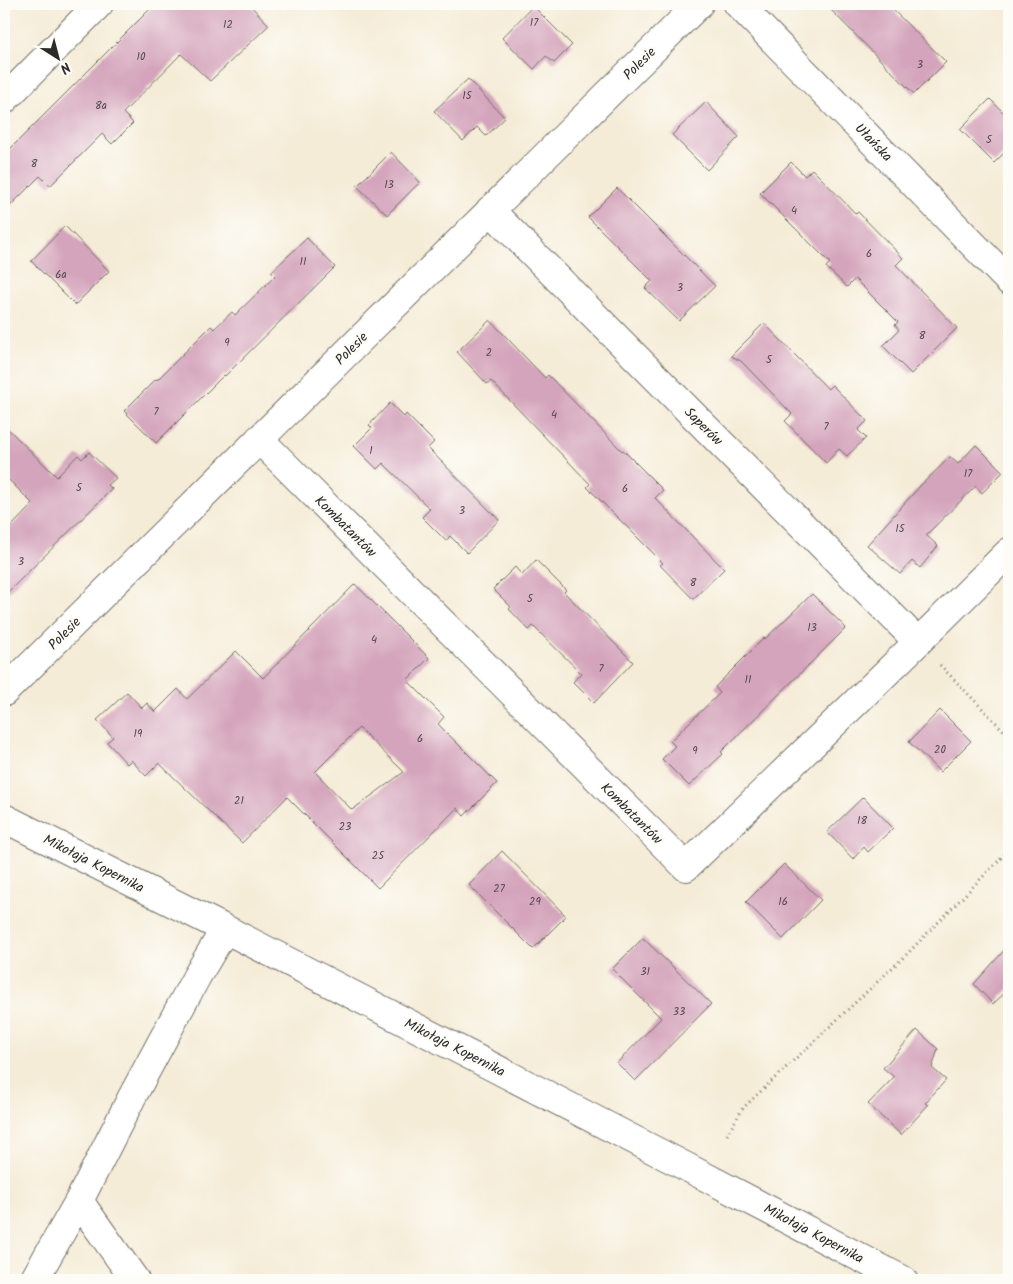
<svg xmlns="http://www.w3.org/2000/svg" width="1013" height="1284" viewBox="0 0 1013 1284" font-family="Kalam,sans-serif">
<rect width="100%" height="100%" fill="#fdfcf7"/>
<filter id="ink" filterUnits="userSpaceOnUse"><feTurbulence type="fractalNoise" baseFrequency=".02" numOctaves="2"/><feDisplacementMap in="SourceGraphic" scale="10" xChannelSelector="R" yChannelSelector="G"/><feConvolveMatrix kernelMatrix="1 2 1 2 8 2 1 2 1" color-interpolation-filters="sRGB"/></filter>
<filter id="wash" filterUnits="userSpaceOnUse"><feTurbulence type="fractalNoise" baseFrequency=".0096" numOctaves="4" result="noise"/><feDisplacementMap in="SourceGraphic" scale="20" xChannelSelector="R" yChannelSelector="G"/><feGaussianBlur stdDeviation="1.12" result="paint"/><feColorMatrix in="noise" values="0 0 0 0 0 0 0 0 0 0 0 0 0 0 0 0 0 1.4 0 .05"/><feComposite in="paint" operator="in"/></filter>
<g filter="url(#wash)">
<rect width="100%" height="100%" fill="#f5ecd7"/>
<g id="blocks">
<!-- building -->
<path fill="#d4a4bc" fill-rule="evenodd" d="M155 4H249L269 25 210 81 181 54 123 113 133 123 112 144 102 134 50 186 40 176 4 212V155Z
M825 4H887L946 62 914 94Z
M533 6 572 45 554 63 546 56 534 69 502 38Z
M468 79 505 118 486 136 477 127 463 141 434 111Z
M990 99 1009 118V148L994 163 960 129Z
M706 102 739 137 707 170 672 135Z
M391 152 420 182 387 215 357 186Z
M791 162 805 176 812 169 856 214 858 212 903 258 896 265 957 328 911 374 883 346 899 330 895 325 898 322 855 279 847 287 826 267 830 263 760 193Z
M617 188 715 286 679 321 645 288 652 281 588 217Z
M65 226 109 271 75 305 31 261Z
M307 238 335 267 225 376 224 375 156 443 124 411 156 379 157 380 211 326 214 329 232 312 235 315 275 276 271 272Z
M490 320 545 378 548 375 622 451 623 450 663 490 655 498 724 569 693 599 660 565 663 563 587 487 590 484 491 381 487 384 457 352Z
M764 323 828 389 832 385 867 421 858 430 866 438 847 456 839 449 826 463 785 421 792 414 741 361 731 356Z
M390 403 404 417 406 414 434 442 428 448 499 520 467 553 450 536 446 541 422 517 430 509 383 463 377 469 354 446 372 428 369 425Z
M4 425 57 477 78 455 82 459 89 452 116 478 108 485 112 489 4 596V534L33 504 4 475Z
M976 445 1003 472 982 493 976 486 926 535 938 546 920 568 912 561 900 574 867 545 920 486 950 457 958 464Z
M536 560 566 590 564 592 633 662 594 703 573 682 581 673 533 626 529 630 509 609 511 607 493 589 515 567 522 575Z
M355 584 429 658 407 680 444 717 438 724 497 783 464 816 457 808 378 888 287 797 242 843 159 763 146 776 131 760 127 764 107 742 113 737 97 720 127 692 142 708 147 703 155 712 178 689 187 699 236 651 263 678ZM359 728 404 772 352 810 315 772Z
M812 594 846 628 721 752 723 754 689 786 662 759 675 746 670 741 720 693 715 687 764 638 765 639Z
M940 710 971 741 940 772 909 742Z
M863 797 893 828 868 852 864 847 853 859 827 832Z
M502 851 566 916 533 949 469 885Z
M784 864 821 900 783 939 746 902Z
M643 938 711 1004 635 1081 617 1063 661 1018 612 969Z
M1009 945V989L993 1004 974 984Z
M917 1030 938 1049 932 1068 946 1080 925 1103 928 1105 901 1135 868 1104 894 1077 883 1068Z"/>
</g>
</g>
<g filter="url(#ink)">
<use href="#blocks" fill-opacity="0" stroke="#726f67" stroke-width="1"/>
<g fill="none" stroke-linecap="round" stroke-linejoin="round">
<!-- minor casing -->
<g stroke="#726f67" stroke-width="30">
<path id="minor" d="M738 4 1009 281
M4 100 99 4
M490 210 918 642
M259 439 686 867 918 642 1009 552
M4 692 699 4
M4 818 225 929 679 1163 903 1280
M79 1201 135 1280
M34 1280 79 1201 132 1097 197 976 225 929"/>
</g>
<!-- path -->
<path stroke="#726f67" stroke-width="3" stroke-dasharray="1 4" stroke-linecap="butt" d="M940 665 1009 736
M727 1135 743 1108 907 954 1009 850"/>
<!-- minor -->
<use href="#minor" stroke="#fff" stroke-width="28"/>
</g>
</g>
<g text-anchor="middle" stroke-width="5" stroke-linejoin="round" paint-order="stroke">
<!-- number labels -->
<g font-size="11" fill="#55494f">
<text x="534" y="26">17</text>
<text x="228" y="28">12</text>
<text x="141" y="60">10</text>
<text x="920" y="68">3</text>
<text x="467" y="99">15</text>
<text x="101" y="109">8a</text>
<text x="989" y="143">5</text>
<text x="34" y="167">8</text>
<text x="389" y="188">13</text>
<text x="794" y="214">4</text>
<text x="869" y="257">6</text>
<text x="303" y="265">11</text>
<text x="61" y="278">6a</text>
<text x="680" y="291">3</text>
<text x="922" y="339">8</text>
<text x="227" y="346">9</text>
<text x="489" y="356">2</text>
<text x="769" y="363">5</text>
<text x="156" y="415">7</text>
<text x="554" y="418">4</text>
<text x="826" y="430">7</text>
<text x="371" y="454">1</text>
<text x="968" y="477">17</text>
<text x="79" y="491">5</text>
<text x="625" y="492">6</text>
<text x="462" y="514">3</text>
<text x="900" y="532">15</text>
<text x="21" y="565">3</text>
<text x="693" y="586">8</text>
<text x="530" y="602">5</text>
<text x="812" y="631">13</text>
<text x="374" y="643">4</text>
<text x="601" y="672">7</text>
<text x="748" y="683">11</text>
<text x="138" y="737">19</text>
<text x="420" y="742">6</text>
<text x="940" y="753">20</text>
<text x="695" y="754">9</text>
<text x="239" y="804">21</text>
<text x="862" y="824">18</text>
<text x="345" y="830">23</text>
<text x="378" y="859">25</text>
<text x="499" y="892">27</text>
<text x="535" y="905">29</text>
<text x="783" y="905">16</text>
<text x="645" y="975">31</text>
<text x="679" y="1015">33</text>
</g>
<!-- street labels -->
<g font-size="14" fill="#2b2b2b" stroke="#fdfcf7">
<text transform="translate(639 63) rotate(-45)" y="5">Polesie</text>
<text transform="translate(874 142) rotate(46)" y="5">Ułańska</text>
<text transform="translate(351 348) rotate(-45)" y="5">Polesie</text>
<text transform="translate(704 426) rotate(45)" y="5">Saperów</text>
<text transform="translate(346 526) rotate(45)" y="5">Kombatantów</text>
<text transform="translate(64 633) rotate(-45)" y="5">Polesie</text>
<text transform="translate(632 813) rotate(45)" y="5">Kombatantów</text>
<text transform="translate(94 863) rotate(27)" y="5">Mikołaja Kopernika</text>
<text transform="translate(455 1047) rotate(27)" y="5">Mikołaja Kopernika</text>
<text transform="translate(814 1233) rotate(28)" y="5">Mikołaja Kopernika</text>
</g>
</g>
<!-- margin -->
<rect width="1013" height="1284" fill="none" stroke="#fdfcf7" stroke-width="20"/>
<!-- north arrow -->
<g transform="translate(58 58) rotate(144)" stroke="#fdfcf7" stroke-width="4" paint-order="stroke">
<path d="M0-4L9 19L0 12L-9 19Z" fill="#2b2b2b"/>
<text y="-8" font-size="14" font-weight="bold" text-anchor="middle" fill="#2b2b2b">N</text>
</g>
</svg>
